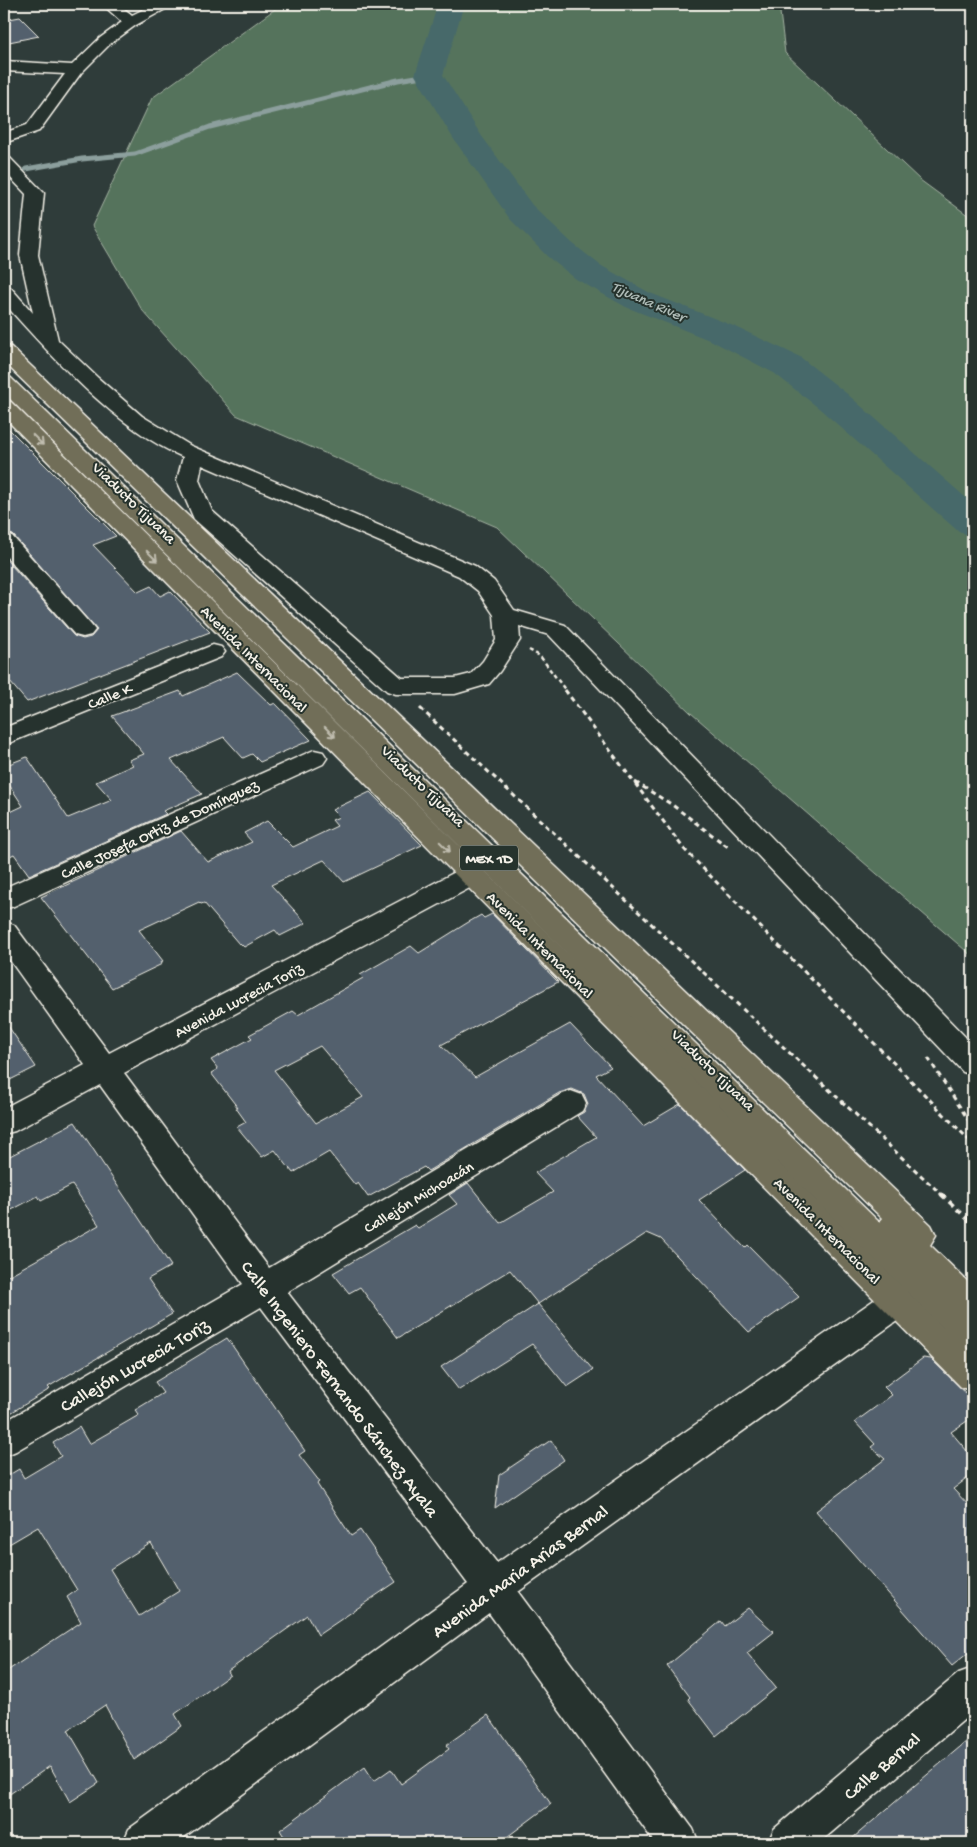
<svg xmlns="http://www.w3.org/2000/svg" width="977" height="1847" viewBox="0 0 977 1847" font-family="'Gochi Hand',sans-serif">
<rect width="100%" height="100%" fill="#2f3c3a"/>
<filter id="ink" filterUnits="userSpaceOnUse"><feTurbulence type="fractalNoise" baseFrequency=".02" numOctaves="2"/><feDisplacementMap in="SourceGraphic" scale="10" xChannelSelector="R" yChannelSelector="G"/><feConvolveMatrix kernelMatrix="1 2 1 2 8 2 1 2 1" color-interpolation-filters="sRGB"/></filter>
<g filter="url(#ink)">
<!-- green -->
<path fill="#55735c" stroke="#a4b2a2" d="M282 4H779L785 53 920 180 973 219V957L691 713 497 527 236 415 142 310 92 226 152 98Z"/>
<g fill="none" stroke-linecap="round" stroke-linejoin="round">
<!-- stream -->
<path stroke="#8c9f9d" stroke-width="5" d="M26 169 82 159 135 154 210 127 398 80 429 75"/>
<!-- river -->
<path fill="#46696b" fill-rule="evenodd" d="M438 4H464L443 75 481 135 532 205 572 243 600 265 650 293 736 327 800 357 846 393 973 504V536L959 532 820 409 774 373 712 341 626 307 576 279 548 257 510 219 453 138 415 75Z"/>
</g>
<!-- building -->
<path fill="#52616d" stroke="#f4f1e8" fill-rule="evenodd" d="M20 17 39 36 4 43V20Z
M4 424 116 536 93 545 138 592 151 586 160 596 170 591 210 632 27 702 4 675V557L74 636 83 639 91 637 97 630 13 535 4 532Z
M237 672 271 705 275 703 311 740 260 762 252 754 243 758 224 737 171 760 202 794 163 811 166 814 29 875 14 854 4 859V815L23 806 4 777V766L27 757 68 818 112 800 96 782 133 765 129 760 144 754 112 716 180 691 183 696Z
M370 792 422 845 344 882 324 860 271 885 306 923 280 936 275 930 244 947 240 943 239 944 204 903 201 904 199 902 139 930 163 961 161 962 162 964 112 988 41 897 181 831 208 862 252 842 244 833 267 821 293 847 337 826 332 820 339 817 332 810Z
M492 914 558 982 441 1045 475 1077 570 1024 611 1067 596 1075 643 1126 680 1104 745 1170 699 1200 745 1248 748 1245 799 1297 749 1332 661 1239 647 1233 538 1304 593 1370 567 1387 532 1344 459 1390 441 1367 538 1304 510 1270 398 1338 360 1287 349 1293 333 1273 415 1225 418 1228 457 1204 449 1195 468 1183 500 1223 553 1192 535 1173 596 1137 577 1116 584 1112 588 1104 584 1094 572 1089 559 1093 428 1171 424 1167 368 1197 358 1183 355 1185 329 1152 293 1173 275 1150 262 1157 237 1127 246 1122 236 1108H238L211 1073 218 1069 211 1060 252 1038 249 1035 293 1011 298 1015 363 978 360 975 411 946 419 953 467 923 481 915 484 918ZM320 1046 363 1097 316 1123 274 1070Z
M4 1020 36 1067 4 1083Z
M75 1122 171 1266 148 1279 172 1314 48 1387 50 1389 4 1417V1278L99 1225 72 1185 41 1201 38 1196 4 1214V1159Z
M227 1338 305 1451 299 1455 320 1482 317 1484 351 1536 360 1530 396 1582 318 1635 307 1615 228 1671 230 1675 175 1714 182 1726 134 1760 105 1705 68 1730 99 1783 70 1802 50 1766 4 1798V1673L81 1622 67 1597 77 1590 38 1527 4 1547V1478L19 1469 24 1478 61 1456 53 1443 79 1427 89 1444 139 1415 135 1410 163 1393 155 1382ZM151 1543 179 1591 139 1616 110 1569Z
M923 1358 931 1359 973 1400V1417L951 1432 973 1458V1474L953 1489 973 1510V1649L952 1666 816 1511 885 1459 871 1447 875 1444 855 1422 892 1395 884 1387Z
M551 1440 564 1460 495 1508 499 1475Z
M748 1608 774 1632 747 1653 776 1688 716 1736 688 1699 690 1697 667 1666 721 1621 725 1626Z
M488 1715 551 1804 499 1843H288L280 1830 365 1767 374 1781 391 1769 401 1784 449 1749 446 1745Z
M973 1736V1843H847L941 1763Z"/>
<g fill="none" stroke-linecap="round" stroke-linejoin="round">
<!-- minor casing -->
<g stroke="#f4f1e8" stroke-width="3">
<path id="minor" d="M102 4H118L132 15 154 4H171L169 7 136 25 110 44 81 73 39 131 4 143V133L27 125 65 74 4 71V61L72 65 100 38 122 22Z
M4 157 10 158 44 193 38 255 58 340 98 378 142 416 191 446 475 566 494 581 514 610 565 625 973 1045V1075L963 1072 549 635 519 626 520 640 500 671 489 684 455 694H396L387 691 194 519 177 480 183 457C117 429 51 356 4 303V286L11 288 33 313 20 255 26 194 4 171ZM202 465 459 576 478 591 494 615 496 640 483 661 471 674 455 678H402L212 511 199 480Z
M4 534 12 536 91 625 95 630 91 635 83 637 75 635 4 554Z
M213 645 221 647 225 652 221 657 4 745V728Z
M314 750 323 752 327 758 323 764 14 906 4 909V888Z
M472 865 481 868 485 875 481 882 124 1073 269 1268 560 1095 571 1091 582 1095 586 1103 582 1111 287 1292 497 1563 887 1291 899 1287 911 1291 915 1301 911 1311 518 1592 693 1829 699 1843H655L489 1613 176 1843H123L129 1829 468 1584 261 1307 16 1451 4 1456V1422L243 1284 100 1085 15 1131 4 1134V1108L85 1065 4 952V922L14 925 109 1053 463 868Z
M973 1668V1712L819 1843H768L774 1829 959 1673Z"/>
</g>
<!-- major casing -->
<g stroke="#f4f1e8" stroke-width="3">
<path id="major" d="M4 400 11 402 973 1354V1391L961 1387 4 417Z"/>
</g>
<!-- highway casing -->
<g stroke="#f4f1e8" stroke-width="3">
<path id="highway" d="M4 345 11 347 931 1225 936 1235 930 1245 973 1287V1350L961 1345 4 393V376L11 378 879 1222 882 1218 4 362Z"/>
</g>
<!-- path-far2 -->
<path stroke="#f4f1e8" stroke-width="2.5" stroke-dasharray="4 3" stroke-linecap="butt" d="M529 650 540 656 566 691"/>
<!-- path-far1 -->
<path stroke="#f4f1e8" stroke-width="3" stroke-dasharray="5 4" stroke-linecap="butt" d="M565 690 684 849 973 1144
M420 708 942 1195
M635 782 671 804 728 847
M928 1058 973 1127"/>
<!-- path -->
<path stroke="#f4f1e8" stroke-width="4" stroke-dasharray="6 5" stroke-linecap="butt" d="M941 1194 973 1224"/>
<!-- minor -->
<use href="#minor" fill="#26332d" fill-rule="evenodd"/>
<!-- major -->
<use href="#major" fill="#716e59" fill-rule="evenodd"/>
<!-- highway -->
<use href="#highway" fill="#716e59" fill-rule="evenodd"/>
</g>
<!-- one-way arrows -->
<defs><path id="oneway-shaft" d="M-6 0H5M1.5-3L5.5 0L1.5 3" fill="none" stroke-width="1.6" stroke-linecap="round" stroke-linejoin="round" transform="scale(1.25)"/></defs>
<g stroke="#c0bdaf">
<use href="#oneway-shaft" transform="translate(38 440) rotate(45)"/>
<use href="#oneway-shaft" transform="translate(152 556) rotate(45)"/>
<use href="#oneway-shaft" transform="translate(330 732) rotate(45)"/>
<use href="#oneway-shaft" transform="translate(445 847) rotate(45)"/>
</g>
</g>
<g text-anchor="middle" stroke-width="4" stroke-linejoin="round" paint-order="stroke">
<!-- far-water labels -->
<g font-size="15" font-style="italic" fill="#aebbb6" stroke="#26332d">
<text transform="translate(649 301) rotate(24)" y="5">Tijuana River</text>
</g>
<!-- shield labels -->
<rect fill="#26332d" stroke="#b6b8b0" stroke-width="1" x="460" y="845.5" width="58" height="25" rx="4"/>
<g font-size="15" font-weight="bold" fill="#f4f1e8">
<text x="489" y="863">MEX 1D</text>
</g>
<!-- street labels -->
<g font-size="16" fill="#f4f1e8" stroke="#26332d">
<text transform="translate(135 502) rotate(44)" y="6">Viaducto Tijuana</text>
<text transform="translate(255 658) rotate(45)" y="6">Avenida Internacional</text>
<text transform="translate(109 695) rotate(-22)" y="6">Calle K</text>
<text transform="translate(424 785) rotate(44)" y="6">Viaducto Tijuana</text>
<text transform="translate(159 828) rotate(-25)" y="6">Calle Josefa Ortiz de Domínguez</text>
<text transform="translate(541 944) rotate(45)" y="6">Avenida Internacional</text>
<text transform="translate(238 999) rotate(-28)" y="6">Avenida Lucrecia Toriz</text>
<text transform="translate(714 1069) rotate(44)" y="6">Viaducto Tijuana</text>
<text transform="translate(418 1196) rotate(-31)" y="6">Callejón Michoacán</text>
<text transform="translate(828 1230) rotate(45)" y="6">Avenida Internacional</text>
</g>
<!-- near-street labels -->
<g font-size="19" fill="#f4f1e8" stroke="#26332d">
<text transform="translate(134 1364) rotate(-30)" y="7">Callejón Lucrecia Toriz</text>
<text transform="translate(341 1388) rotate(53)" y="7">Calle Ingeniero Fernando Sánchez Ayala</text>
<text transform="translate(519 1570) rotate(-36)" y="7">Avenida Maria Arias Bernal</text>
<text transform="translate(881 1765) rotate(-40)" y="7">Calle Bernal</text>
</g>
</g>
<!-- margin -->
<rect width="977" height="1847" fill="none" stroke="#26332d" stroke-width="20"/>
<rect x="10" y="10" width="957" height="1827" fill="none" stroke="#f4f1e8" stroke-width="2" filter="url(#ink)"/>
</svg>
